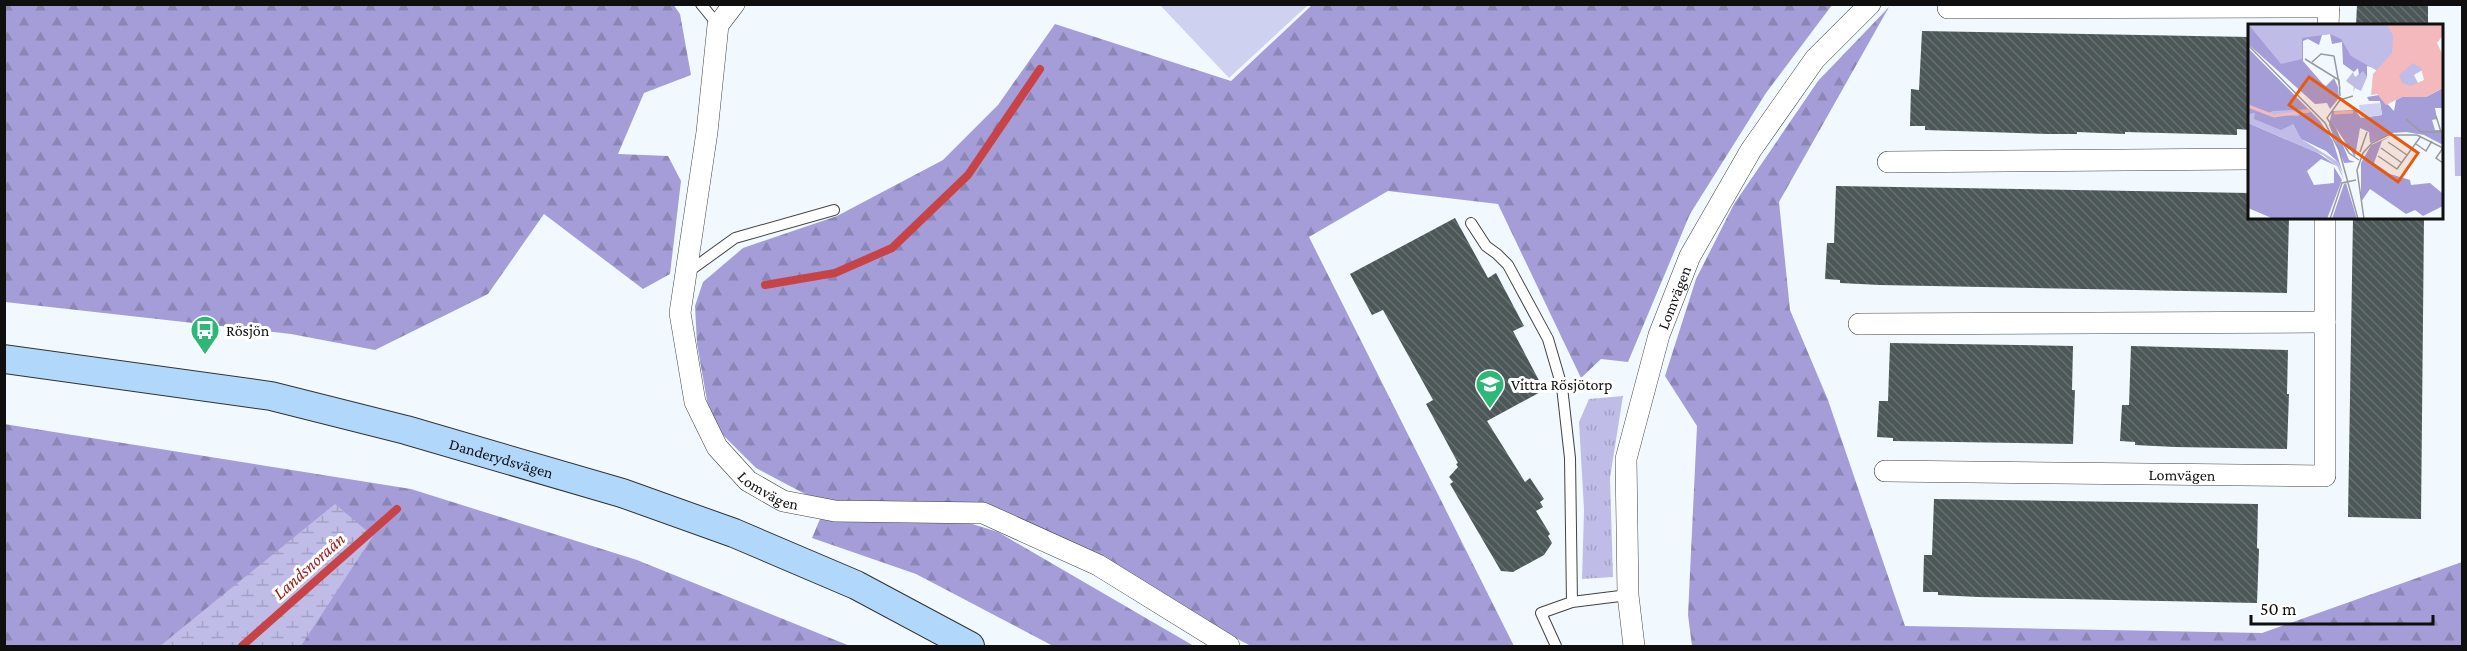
<svg xmlns="http://www.w3.org/2000/svg" width="2467" height="651" viewBox="0 0 2467 651" font-family="'Crimson Pro',serif">
<defs>
<pattern id="grass-tufts" width="24" height="20" patternUnits="userSpaceOnUse" patternTransform="scale(1.5)"><rect width="24" height="20" fill="#bfbde7"/><path d="M3 7l-1-3M5 7V3M7 7l1-3M15 17l-1-3M17 17v-4M19 17l1-3" fill="none" stroke="#a3a1c5"/></pattern>
<pattern id="forest-firs" width="22" height="20" patternUnits="userSpaceOnUse" patternTransform="scale(1.5)"><rect width="22" height="20" fill="#a49dd7"/><path d="M5 1l3.5 6h-7zM16 11l3.5 6h-7z" fill="#8c86b7"/></pattern>
<pattern id="wetland-marsh" width="20" height="14" patternUnits="userSpaceOnUse" patternTransform="scale(1.5)"><rect width="20" height="14" fill="#bfbde7"/><path d="M1 5h8M5 5V1M11 12h8M15 12V8" fill="none" stroke="#a3a1c5"/></pattern>
<pattern id="building-back-hatch" width="6" height="6" patternUnits="userSpaceOnUse" patternTransform="scale(1.5)"><rect width="6" height="6" fill="#4c5757"/><path d="M-1 5l2 2M0 0l6 6M5-1l2 2" fill="none" stroke="#676f6f"/></pattern>
</defs>
<rect width="100%" height="100%" fill="#f2f9fe"/>
<!-- grass -->
<path fill="url(#grass-tufts)" d="M1623 396 1610 478 1613 577 1582 579 1584 510 1579 422 1589 399Z"/>
<!-- forest -->
<path fill="url(#forest-firs)" d="M673 4 680 14 691 75 644 93 618 154 668 156 681 181 670 274 643 289 544 214 488 294 375 350 291 334 5 302V5Z
M1312 5H1832L1766 93 1690 214 1628 362 1601 359 1581 378 1498 204 1388 191 1309 237 1514 646H1251L980 503 841 506 805 494 756 468 711 423 697 344 695 306 703 282 743 248 837 216 943 160 998 105 1055 24 1231 81Z
M1889 7 1779 202 1790 310 1828 400 1905 626 2262 633 2462 562V646H1692L1688 615 1697 426 1665 376 1696 279 1734 204 1818 81Z
M4 424 411 489 637 560 850 646H5Z
M950 517 998 532 1194 646H1053L916 574 812 538 820 519 885 521Z"/>
<!-- wetland -->
<path fill="url(#wetland-marsh)" d="M335 504 373 536 301 646H160Z"/>
<!-- park -->
<path fill="#bfbde7" d="M2454 137H2462V176H2455Z"/>
<!-- pitch -->
<path fill="#ced1ef" d="M1160 5H1308L1229 78Z"/>
<g fill="none" stroke-linecap="round" stroke-linejoin="round">
<!-- stream -->
<path stroke="#c64448" stroke-width="8" d="M765 285 835 273 892 248 968 175 1040 69
M242 646 397 509"/>
</g>
<!-- building -->
<path fill="url(#building-back-hatch)" d="M2357 4H2428V26H2356Z
M1922 31 2250 37V130L2237 129V135L2125 132V134L2077 132V134H2049L1925 130V126H1910L1911 89 1919 90Z
M1836 186 2250 193V218H2289L2287 293 1880 285 1840 283V280L1825 279 1827 243H1834Z
M1455 218 1488 278 1496 273 1524 326 1513 331 1544 390 1487 421 1525 482 1530 478 1544 499 1540 502 1543 507 1536 511 1550 534 1548 536 1552 543 1544 555 1513 572 1501 571 1450 484 1453 482 1449 477 1458 467 1456 464 1458 463 1426 404 1433 400 1383 310 1372 315 1350 274Z
M2353 218H2424L2421 519 2348 517Z
M1890 343 2073 346 2072 390H2075L2073 444 1893 441V438L1877 437 1879 401H1888Z
M2131 346 2288 350 2287 394H2289L2287 449 2175 447 2135 445V442L2120 441 2122 405H2129Z
M1934 499 2258 504 2257 548 2259 549 2257 603 1978 597 1938 595V592H1923L1924 555H1932Z"/>
<g fill="none" stroke-linecap="round" stroke-linejoin="round">
<!-- service casing -->
<g stroke="#424242" stroke-width="12">
<path id="service" d="M701 4 718 25
M1471 223 1486 246 1497 254 1508 265 1548 339 1562 387 1570 458 1572 602
M688 272 735 238 834 210
M1556 646 1541 613 1572 602 1628 595"/>
</g>
<!-- minor casing -->
<g stroke="#424242" stroke-width="22">
<g id="minor">
<path id="s1" d="M734 4 718 25 707 132 680 313 695 402 717 447 748 481 783 501 835 511 983 513 1098 565 1229 646"/>
<path d="M1948 8 2329 7"/>
<path d="M2328 26 2329 4"/>
<path d="M1888 162 2250 159"/>
<path d="M1859 324 2325 322"/>
<path id="s2" d="M1885 471 2325 476V218"/>
<path id="s3" d="M1634 646 1628 595 1626 459 1659 335 1690 256 1751 150 1815 59 1870 4"/>
</g>
</g>
<!-- secondary casing -->
<g stroke="#313131" stroke-width="30">
<g id="secondary">
<path id="s4" d="M4 359 271 396 406 430 622 493 734 533 856 585 970 646"/>
</g>
</g>
<!-- service -->
<use href="#service" stroke="#fff" stroke-width="10"/>
<!-- minor -->
<use href="#minor" stroke="#fff" stroke-width="21"/>
<!-- secondary -->
<use href="#secondary" stroke="#b1d8fa" stroke-width="28"/>
</g>
<!-- icons -->
<defs>
<g id="bus-pin" transform="scale(1.5)"><path d="M0 17L-7.5 6A9.5 9.5 0 1 1 7.5 6Z" fill="#2eb877" stroke="#fff"/><path d="M-5-6H5V4H4V6H2V4H-2V6H-4V4H-5ZM-3.5-4V0h7V-4ZM-3.5 1.2v1.5H-2V1.2ZM2 1.2v1.5H3.5V1.2Z" fill="#fff"/></g>
<g id="school-pin" transform="scale(1.5)"><path d="M0 17L-7.5 6A9.5 9.5 0 1 1 7.5 6Z" fill="#2eb877" stroke="#fff"/><path d="M0-5L7-2L0 1L-7-2ZM-4 1L0 2.5L4 1V4Q0 6-4 4Z" fill="#fff"/></g>
</defs>
<g fill-rule="evenodd">
<use href="#bus-pin" x="205" y="330"/>
<use href="#school-pin" x="1490" y="384"/>
</g>
<g text-anchor="middle" stroke-width="6" stroke-linejoin="round" paint-order="stroke">
<!-- street labels -->
<g font-size="16" fill="#0f0f0f" stroke="#fff">
<text dy="6" stroke="none"><textPath href="#s3" startOffset="356">Lomvägen</textPath></text>
<text dy="6" stroke="none"><textPath href="#s4" startOffset="508">Danderydsvägen</textPath></text>
<text dy="6" stroke="none"><textPath href="#s2" startOffset="297">Lomvägen</textPath></text>
<text dy="6" stroke="none"><textPath href="#s1" startOffset="526">Lomvägen</textPath></text>
</g>
<!-- poi labels -->
<g font-size="16" fill="#0f0f0f" stroke="#fff" text-anchor="start">
<text x="226" y="336">Rösjön</text>
<text x="1511" y="390">Vittra Rösjötorp</text>
</g>
<!-- water labels -->
<g font-size="18" font-style="italic" fill="#9a201e" stroke="#fff">
<text transform="translate(309 566) rotate(-42)" y="6">Landsnoraån</text>
</g>
</g>
<!-- overview -->
<g transform="translate(2248 24)">
<rect width="195" height="195" fill="#f2f9fe"/>
<path d="M116 46 119 53 113 67 107 64 105 68 106 63 98 57 105 48 107 53ZM1 87 36 101 45 100 53 115 90 138 96 156 89 142 75 131 0 99Z" fill="#bfbde7"/>
<path d="M0 0H139L131 45 119 42V53L115 47 111 51 110 44 106 48 95 40 94 18 84 20 82 10 74 11 71 21 60 15 55 17V37L75 60 78 62 86 54 90 63 91 74 82 85 79 79 67 80 0 20ZM0 24 72 97 85 117 95 150 90 138 78 127 53 115 45 100 33 106 6 95 7 89 0 90ZM195 64V84H187L189 95 184 96 187 106H195V121L176 111 158 108 144 109 122 119 121 108 112 104 107 133 88 104 101 136 107 138 96 139 81 101 84 87 107 86 113 94 134 91 132 77H121L119 73 131 71 146 87 148 76 154 73H178ZM0 99 70 129 89 142 73 135 59 147 66 161 86 159V143L94 156 79 195H26L0 184ZM145 111 134 117 126 139 142 150 162 156 163 161 182 159 194 169 195 182 175 192 167 186 158 190 122 165 113 178V139L123 121ZM98 159 109 195H84L96 160Z" fill="#a49dd7"/>
<path d="M61 85 50 92 19 90 25 87Z" fill="#bfbde7"/>
<path d="M0 0H164L183 41 166 51 173 65 165 67 103 32 93 15 82 10 54 14V35L33 40Z" fill="#bfbde7"/>
<path d="M132 79 134 91 113 94 111 81Z" fill="#ced1ef"/>
<path d="M139 0H195V11L189 19 195 32V64L178 73H154L138 81 129 70 123 71 125 50 144 29 145 12ZM165 39 173 44 176 56 163 62 154 59 151 51Z" fill="#f3b9bc" fill-rule="evenodd"/>
<path fill="none" stroke="#f3b9bc" stroke-width="3" d="M0 82 26 92 62 87M86 89 105 88"/>
<path fill="none" stroke="#979b9e" stroke-width="1.5" d="M0 21 77 99 91 126 110 195M86 32 92 65M57 35 91 56 92 72M64 38 73 30 86 32M105 72 92 76 79 94 101 129 111 136M158 95 173 108H193L188 92M147 113 164 125M140 118 159 131M168 120 178 127 184 117M133 124 154 139M112 128 119 108M130 132 149 145 173 112M82 195 94 159 108 156M116 195 109 146 115 129 124 119 140 111H169L195 124 188 134 195 139"/>
<path fill="#e8590c" fill-opacity="0.15" stroke="#e8590c" stroke-width="3" d="M61 53 170 129 150 158 41 81Z"/>
<rect width="195" height="195" fill="none" stroke="#0f0f0f" stroke-width="3"/>
</g>
<!-- border -->
<rect width="2467" height="651" fill="none" stroke="#0f0f0f" stroke-width="12"/>
<!-- scale -->
<path d="M2251 615v9h182v-9" fill="none" stroke="#0f0f0f" stroke-width="3"/>
<text x="2260" y="615" font-size="18" fill="#0f0f0f" stroke="#ffffff" stroke-width="4.5" paint-order="stroke">50 m</text>
</svg>
